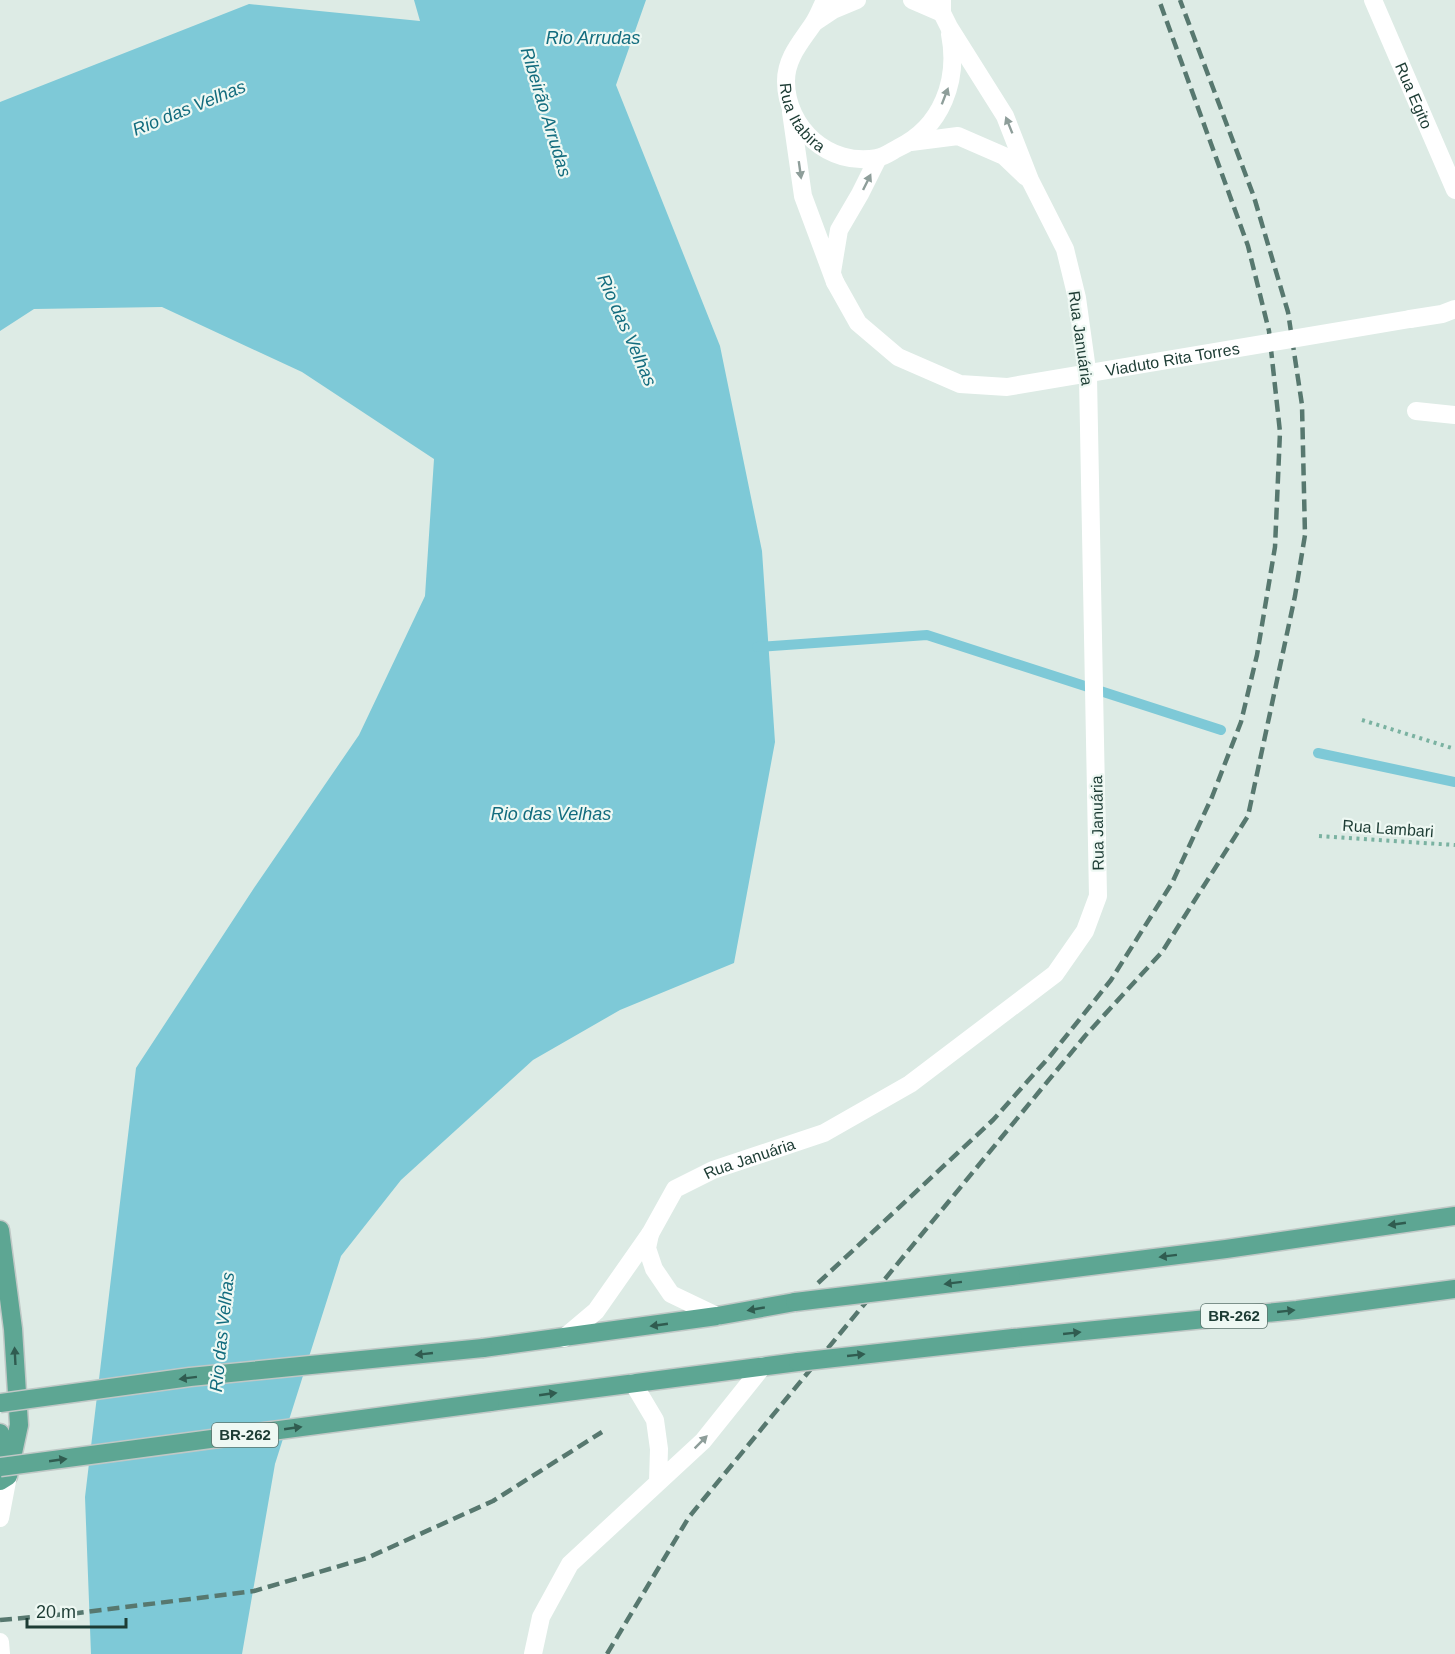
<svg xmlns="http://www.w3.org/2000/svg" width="1455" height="1654" viewBox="0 0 1455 1654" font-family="Helvetica,sans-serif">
<rect width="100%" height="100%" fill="#ddebe5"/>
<!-- water -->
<path fill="#7ec9d7" d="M414 0H646L616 85 720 346 762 551 775 742 734 963 620 1010 533 1060 401 1180 341 1256 275 1464 242 1654H91L85 1497 136 1068 254 888 359 735 425 596 434 459 302 372 162 307 34 309 0 331V102L249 4 420 21Z"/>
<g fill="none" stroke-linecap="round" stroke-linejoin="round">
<!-- stream -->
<path stroke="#7ec9d7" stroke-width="10" d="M757 647 927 635 1221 730
M1318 753 1455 782"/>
<!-- primary casing -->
<g stroke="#c0c8c6" stroke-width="21">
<path id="primary" d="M0 1230 13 1329 19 1425 8 1476 0 1481
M1011 1276 1226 1249 1455 1216
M1013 1338 1297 1310 1455 1289
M483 1348 717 1316 795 1302
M490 1402 798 1362
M0 1433 7 1468"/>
</g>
<!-- path -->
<path stroke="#7ab2a1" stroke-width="4" stroke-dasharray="3 4.5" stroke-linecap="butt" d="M1362 720 1455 749
M1319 836 1455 845"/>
<!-- minor -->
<path stroke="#fff" stroke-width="18" d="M791 112 803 196 835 282
M832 272 839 230 860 194 878 158
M1410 319 1442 314 1455 309
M1416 411 1455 415
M633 1383 655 1420 659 1449 658 1482
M0 1518 8 1476
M0 1642 1 1654
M533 1654 541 1617 570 1564 703 1441 763 1366"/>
<!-- tertiary -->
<g stroke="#fff" stroke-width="18">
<path id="s1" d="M825 0C821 8 818 17 813 24 801 42 786 58 786 81 786 128 829 167 877 158 884 157 892 151 898 148 942 127 959 80 950 34"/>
<path d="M912 0 942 13"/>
<path id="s2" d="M1373 0 1455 190"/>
<path d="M815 22 833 10 857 0"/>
<path d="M911 142 958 136 1004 156 1026 177"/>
<path d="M650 1234 647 1248 654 1269 671 1294 717 1316"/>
<path id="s3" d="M564 1338 596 1311 650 1234 675 1189 713 1170 824 1133 910 1084 1055 974 1085 931 1098 896 1088 377 1077 298 1065 249 1030 180 1005 116 949 27 942 13V0"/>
</g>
<!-- primary -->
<use href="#primary" stroke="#5da693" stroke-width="18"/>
<!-- rail -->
<path stroke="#57786f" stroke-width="4.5" stroke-dasharray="12 6" stroke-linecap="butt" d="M818 1283 993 1120 1051 1055 1111 980 1172 883 1212 797 1241 722 1257 655 1275 547 1280 432 1269 331 1248 246 1159 0
M0 1620 78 1613 254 1591 367 1558 493 1501 602 1432
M607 1654 689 1517 1085 1036 1162 952 1248 816 1295 596 1305 535 1302 405 1288 312 1254 197 1180 0"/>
<!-- primary-bridge casing -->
<g stroke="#c0c8c6" stroke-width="21" stroke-linecap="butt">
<path id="primary-bridge" d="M795 1302 1011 1276
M798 1362 1013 1338
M0 1403 190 1377 483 1348
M0 1467 490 1402"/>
</g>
<!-- minor-bridge -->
<path stroke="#fff" stroke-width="18" id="s4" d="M835 282 858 323 898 357 960 384 1007 387 1410 319"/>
<!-- primary-bridge -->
<use href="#primary-bridge" stroke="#5da693" stroke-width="18"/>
</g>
<!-- one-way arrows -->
<defs><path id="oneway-solid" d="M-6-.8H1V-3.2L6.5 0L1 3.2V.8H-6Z" transform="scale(1.5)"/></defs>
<g fill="#8e9e9a">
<use href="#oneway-solid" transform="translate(945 96) rotate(-69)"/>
<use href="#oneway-solid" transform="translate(1009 125) rotate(-112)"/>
<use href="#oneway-solid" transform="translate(800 170) rotate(82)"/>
<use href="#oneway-solid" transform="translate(867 182) rotate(-64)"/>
<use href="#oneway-solid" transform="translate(701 1442) rotate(-45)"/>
</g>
<g fill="#305c50">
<use href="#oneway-solid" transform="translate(1397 1224) rotate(172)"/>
<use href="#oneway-solid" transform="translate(1168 1256) rotate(173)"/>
<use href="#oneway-solid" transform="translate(953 1283) rotate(173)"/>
<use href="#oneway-solid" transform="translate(756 1309) rotate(170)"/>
<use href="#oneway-solid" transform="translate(1286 1311) rotate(-6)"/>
<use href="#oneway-solid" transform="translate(659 1325) rotate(172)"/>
<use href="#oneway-solid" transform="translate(1072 1333) rotate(-6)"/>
<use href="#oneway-solid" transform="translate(424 1354) rotate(174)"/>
<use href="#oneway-solid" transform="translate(856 1355) rotate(-6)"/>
<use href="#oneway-solid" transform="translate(15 1356) rotate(-93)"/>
<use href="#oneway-solid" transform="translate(188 1378) rotate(173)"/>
<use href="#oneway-solid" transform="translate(548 1394) rotate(-8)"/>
<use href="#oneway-solid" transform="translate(293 1428) rotate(-8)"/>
<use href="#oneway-solid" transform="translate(58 1460) rotate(-8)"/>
</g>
<g text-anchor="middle" stroke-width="4.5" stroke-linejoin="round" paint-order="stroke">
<!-- shield labels -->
<g fill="#eef8f3" stroke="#5c746d" stroke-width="1.5">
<rect x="1201" y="1304" width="66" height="24" rx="4.5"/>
<rect x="212" y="1423" width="66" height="24" rx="4.5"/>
</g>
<g font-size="15" font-weight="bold" fill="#1d3c34">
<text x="1234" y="1321">BR-262</text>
<text x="245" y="1440">BR-262</text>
</g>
<!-- street labels -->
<g font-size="16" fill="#1d3c34" stroke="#eef8f3">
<text dy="6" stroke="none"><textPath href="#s2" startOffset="104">Rua Egito</textPath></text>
<text dy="6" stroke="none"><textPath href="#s1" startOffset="132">Rua Itabira</textPath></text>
<text transform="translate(1081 338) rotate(82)" y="6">Rua Januária</text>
<text dy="6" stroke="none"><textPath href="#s4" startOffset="382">Viaduto Rita Torres</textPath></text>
<text transform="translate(1097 823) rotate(-91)" y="6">Rua Januária</text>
<text transform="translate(1388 828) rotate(4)" y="6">Rua Lambari</text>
<text dy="6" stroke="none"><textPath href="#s3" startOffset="268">Rua Januária</textPath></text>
</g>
<!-- water labels -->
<g font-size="18" font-style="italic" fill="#126c7e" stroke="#eef8f3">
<text x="593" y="44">Rio Arrudas</text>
<text transform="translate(189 108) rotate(-22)" y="6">Rio das Velhas</text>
<text transform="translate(546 112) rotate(73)" y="6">Ribeirão Arrudas</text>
<text transform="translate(627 330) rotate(66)" y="6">Rio das Velhas</text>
<text x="551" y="820">Rio das Velhas</text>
<text transform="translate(222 1332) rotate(-84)" y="6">Rio das Velhas</text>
</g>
</g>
<!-- scale -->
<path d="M27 1618v9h99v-9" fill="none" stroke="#1d3c34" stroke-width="3"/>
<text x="36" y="1618" font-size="18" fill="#1d3c34" stroke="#eef8f3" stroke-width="4.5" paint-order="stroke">20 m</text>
</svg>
